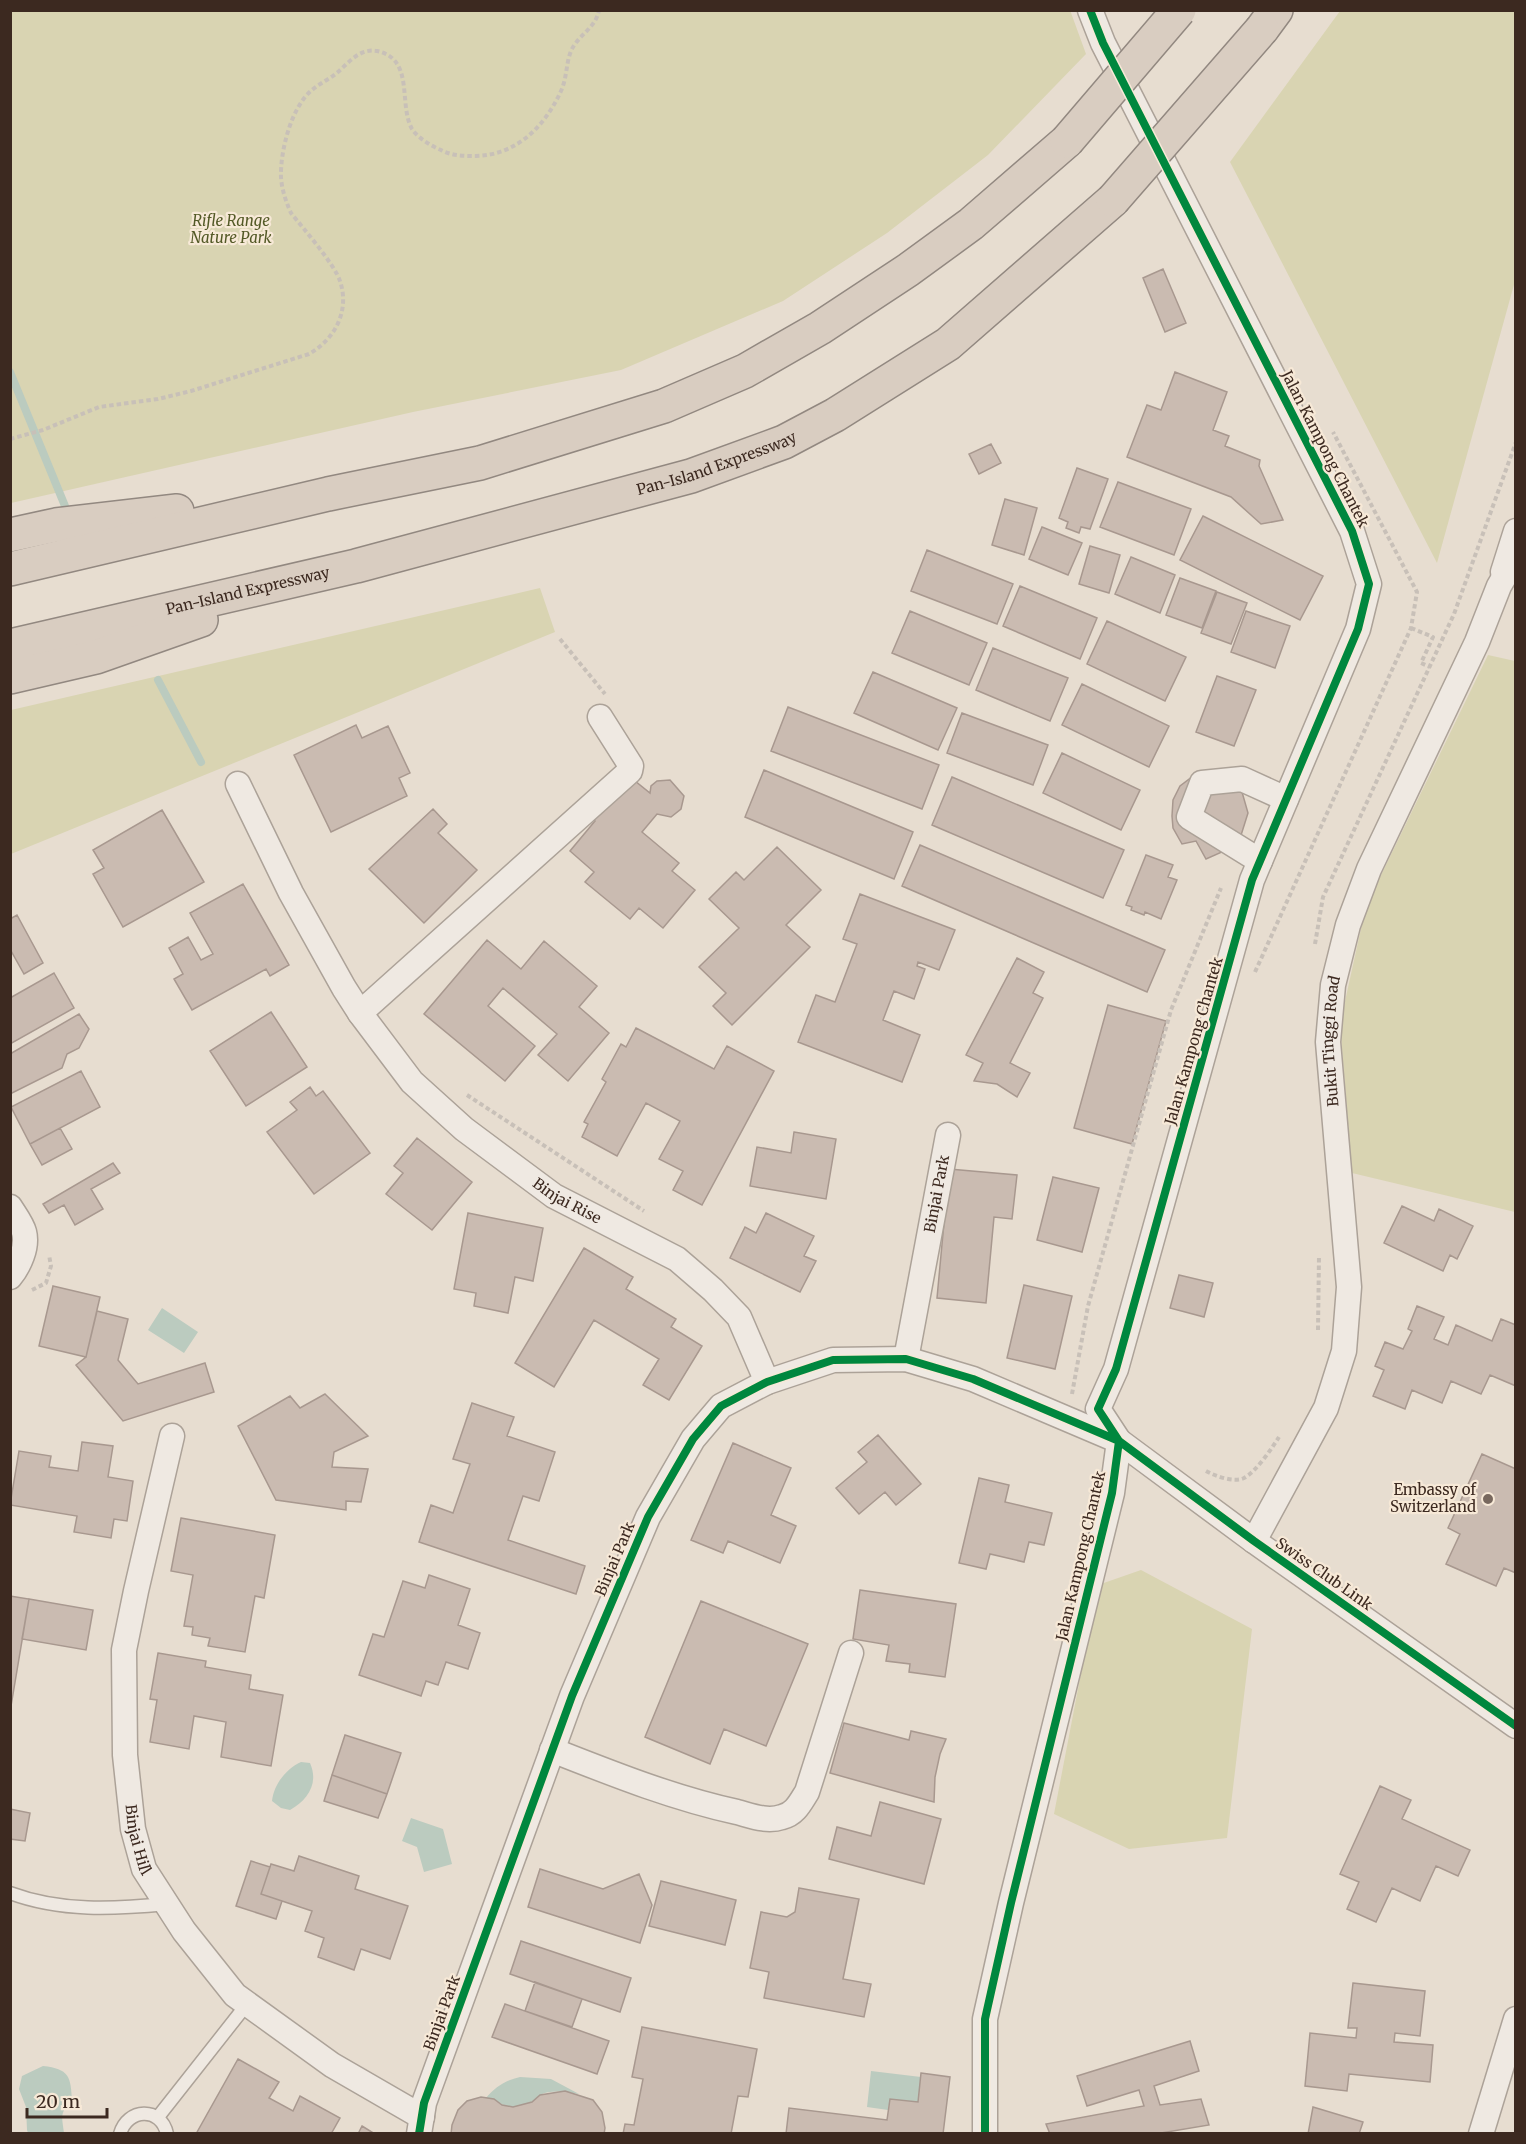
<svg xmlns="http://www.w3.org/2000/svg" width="1526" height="2144" viewBox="0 0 1526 2144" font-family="Merriweather,serif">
<rect width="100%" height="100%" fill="#e7ddd0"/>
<!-- green -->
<path fill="#d9d4b2" d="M1070 10 1086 54 988 155 887 233 783 301 621 370 413 412 11 503V11Z
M1340 11H1515V281L1437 563 1230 162Z
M540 588 555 632 11 854V710Z
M1488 655 1515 661V1212L1352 1173 1340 1024 1366 906Z
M1141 1570 1252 1629 1227 1838 1129 1849 1054 1814 1098 1585Z"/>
<!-- water -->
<path fill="#bbcbbf" d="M162 1308 198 1332 184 1353 148 1330Z
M301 1762 310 1763C319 1783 308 1800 290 1810L281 1808 272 1801C274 1784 286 1769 301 1762Z
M411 1818 443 1829 452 1864 424 1872 417 1847 402 1841Z
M43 2066C69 2069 71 2076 72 2101 59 2113 62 2117 64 2133H28L27 2130 26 2107 19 2089 22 2076Z
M871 2071 921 2077 918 2102 890 2099 888 2110 867 2107Z
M520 2077 551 2079 579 2094C567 2092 551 2089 540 2095 537 2097 535 2100 533 2102 528 2104 518 2106 514 2107 504 2108 496 2099 486 2098 495 2087 506 2080 520 2077Z"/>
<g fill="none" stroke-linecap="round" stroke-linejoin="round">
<!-- stream -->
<path stroke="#bbcbbf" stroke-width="8" d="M10 372 65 506
M158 680 201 762"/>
</g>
<!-- building -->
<path fill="#cabbb1" stroke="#a8988f" stroke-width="1.5" d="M1163 269 1186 323 1165 332 1143 278Z
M1175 372 1227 392 1213 430 1229 436 1225 446 1260 460 1259 466 1283 520 1261 524 1231 497 1127 457 1147 405 1161 410Z
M991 444 1001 463 979 474 969 454Z
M1077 468 1108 479 1090 529 1081 527 1079 533 1066 528 1068 522 1059 518Z
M1118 482 1191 509 1174 555 1100 527Z
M1005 499 1037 508 1024 555 992 545Z
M1203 516 1323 576 1300 620 1180 560Z
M1042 527 1082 543 1068 575 1029 559Z
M1090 546 1120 555 1109 593 1079 584Z
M927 550 1013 584 997 624 911 591Z
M1131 557 1175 575 1160 613 1115 594Z
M1180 578 1216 591 1202 628 1166 615Z
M1020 586 1097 618 1080 659 1003 626Z
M1217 592 1247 603 1231 644 1201 633Z
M910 611 987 643 969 685 892 653Z
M1246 611 1290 626 1275 668 1231 652Z
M1107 621 1186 657 1165 701 1087 664Z
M993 648 1068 678 1050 721 976 690Z
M873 672 957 708 938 750 854 713Z
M1217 676 1256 690 1234 746 1196 732Z
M1082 684 1169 726 1149 767 1062 725Z
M788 707 939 765 922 809 771 751Z
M962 713 1048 745 1033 785 947 753Z
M356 725 362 738 388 726 410 773 399 778 407 796 331 832 294 755Z
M1062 753 1140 790 1121 830 1043 793Z
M764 770 913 832 894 879 745 817Z
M1207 770 1214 782 1240 785 1248 813 1237 848 1226 847 1222 852 1206 859 1196 841 1182 844 1173 828 1172 816 1173 800 1180 786 1192 777Z
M952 777 1124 850 1103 898 932 825Z
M670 780 684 796 681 809 671 817 657 814 642 832 679 863 672 871 695 890 663 928 639 908 630 919 585 882 594 872 570 851 595 821 592 818 635 781 650 793 651 786 657 781Z
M433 809 447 824 438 833 477 870 424 923 369 869Z
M162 810 204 882 123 927 93 874 104 868 93 850Z
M920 845 1165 950 1147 992 902 886Z
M777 847 821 890 786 925 810 947 732 1025 713 1006 726 993 699 967 739 928 709 899 736 872 744 880Z
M1146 855 1173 865 1168 877 1177 880 1161 919 1145 912 1144 915 1131 910 1132 907 1126 905Z
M243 884 289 965 270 976 266 969 192 1010 174 979 183 974 169 948 188 937 201 960 213 954 190 913Z
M860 894 955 930 939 970 918 962 917 966 925 969 914 999 894 991 883 1020 920 1035 902 1082 798 1042 816 995 835 1002 857 944 843 939Z
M17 915 43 963 24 974 10 949V919Z
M487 940 521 969 544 941 597 986 579 1007 609 1033 568 1081 538 1055 557 1034 503 988 488 1006 535 1046 505 1081 424 1014Z
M1017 958 1044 972 1033 993 1043 998 1010 1063 1030 1073 1017 1097 997 1084 974 1081 983 1063 966 1055Z
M54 973 74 1008 10 1044V998Z
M1108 1005 1166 1021 1132 1144 1074 1128Z
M271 1012 307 1067 246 1106 210 1051Z
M79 1014 89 1029 79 1048 67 1054 62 1068 10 1094V1054Z
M636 1028 714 1069 727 1046 774 1071 702 1205 673 1190 683 1171 659 1159 680 1121 646 1103 617 1156 582 1137 588 1124 584 1122 606 1082 602 1079 621 1044 626 1047Z
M81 1071 100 1107 30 1144 11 1107Z
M310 1087 316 1096 323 1091 370 1153 314 1194 267 1132 297 1110 290 1102Z
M60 1128 72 1149 42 1165 30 1144Z
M794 1132 836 1139 826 1199 750 1186 757 1147 791 1153Z
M417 1138 472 1182 432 1230 386 1194 403 1173 394 1166Z
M113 1163 120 1173 91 1189 103 1209 75 1225 64 1205 49 1213 43 1204Z
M949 1169 1017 1175 1012 1219 994 1217 986 1303 937 1298Z
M1053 1177 1099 1188 1082 1252 1037 1240Z
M1402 1206 1434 1221 1439 1209 1473 1226 1457 1259 1450 1255 1443 1271 1384 1243Z
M468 1213 543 1228 533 1281 515 1277 508 1313 474 1306 476 1293 454 1289Z
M766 1213 814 1236 804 1256 816 1261 800 1292 730 1258 745 1227 756 1233Z
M584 1248 633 1277 626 1289 676 1319 671 1327 702 1346 669 1400 643 1385 659 1359 594 1320 554 1387 515 1363Z
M1179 1275 1213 1283 1204 1317 1170 1308Z
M1024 1285 1072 1296 1055 1369 1007 1358Z
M53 1286 100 1297 86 1357 39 1346Z
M1417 1306 1444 1317 1434 1339 1448 1345 1456 1325 1492 1341 1501 1319 1516 1325V1386L1490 1375 1481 1394 1451 1381 1442 1403 1412 1390 1405 1409 1373 1396 1384 1370 1375 1366 1385 1342 1403 1349 1412 1331 1408 1329Z
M97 1311 128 1319 118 1360 138 1384 205 1363 214 1392 123 1421 76 1365 86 1357Z
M325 1394 368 1436 334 1452 332 1467 368 1469 361 1502 346 1501V1510L276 1500 238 1426 290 1396 300 1408Z
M472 1403 514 1417 507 1436 555 1452 539 1501 523 1496 508 1540 585 1566 576 1594 419 1542 431 1505 453 1513 470 1464 453 1459Z
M878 1435 921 1484 896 1505 885 1492 859 1514 836 1488 867 1462 858 1452Z
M82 1442 113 1446 108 1477 133 1481 127 1521 114 1519 111 1538 74 1532 77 1516 10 1505 19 1451 51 1456 49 1467 78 1471Z
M733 1443 791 1468 771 1515 796 1526 780 1563 728 1541 723 1553 691 1540Z
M1482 1454 1516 1469V1573L1504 1568 1496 1586 1446 1564 1460 1534 1448 1528Z
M979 1478 1009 1485 1005 1502 1052 1513 1044 1545 1029 1542 1024 1562 990 1554 986 1569 959 1563Z
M181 1518 275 1535 264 1598 255 1596 245 1652 208 1646 210 1638 192 1635 193 1627 184 1626 193 1575 171 1571Z
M429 1575 470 1589 458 1625 480 1633 468 1669 446 1662 438 1685 426 1681 421 1696 359 1675 373 1634 384 1637 403 1581 425 1588Z
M860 1590 956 1604 945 1677 909 1672 910 1664 886 1661 889 1645 853 1639Z
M10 1596 29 1599 10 1712Z
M29 1599 93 1610 86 1650 22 1639Z
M701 1601 808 1644 766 1746 724 1729 710 1764 645 1737Z
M158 1653 206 1661 205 1667 251 1675 249 1689 283 1695 271 1766 221 1757 226 1722 194 1716 189 1749 150 1742 157 1700 150 1699Z
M844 1723 909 1740 911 1731 946 1739 940 1754 935 1777 934 1802 830 1773Z
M345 1735 401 1753 387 1794 332 1775Z
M332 1775 387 1794 378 1818 324 1801Z
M1380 1786 1411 1800 1402 1819 1470 1850 1458 1876 1436 1866 1420 1901 1392 1888 1376 1922 1347 1909 1359 1882 1340 1874Z
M880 1802 941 1819 924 1884 829 1859 837 1827 871 1836Z
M10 1809 30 1813 25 1841 10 1839Z
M299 1856 359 1876 355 1889 408 1906 390 1959 361 1949 354 1970 318 1957 324 1938 305 1931 312 1911 261 1894 271 1864 294 1871Z
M251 1861 270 1867 261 1894 282 1901 276 1919 236 1906Z
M540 1869 603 1889 639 1874 652 1905 640 1943 528 1907Z
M661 1881 736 1900 725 1945 649 1926Z
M799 1888 859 1899 843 1979 871 1984 864 2017 764 1998 769 1972 750 1968 761 1912 787 1917 795 1912Z
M521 1941 631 1978 620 2012 510 1974Z
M535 1982 582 1999 572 2027 525 2011Z
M1353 1983 1425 1991 1420 2036 1395 2033 1394 2042 1433 2045 1430 2082 1349 2074 1347 2091 1305 2086 1310 2033 1356 2038 1357 2028H1348Z
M505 2004 609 2041 597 2074 492 2037Z
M642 2027 757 2049 748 2097 738 2096 731 2134H623L625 2124 634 2125 643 2079 632 2077Z
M1190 2041 1199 2071 1154 2086 1160 2105 1201 2099 1209 2125 1155 2134H1050L1046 2124 1144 2106 1139 2090 1087 2106 1077 2076Z
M238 2059 279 2082 269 2098 293 2111 300 2096 340 2118 331 2134H196Z
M921 2073 950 2077 943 2134H786L789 2108 887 2120 890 2099 918 2102Z
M565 2091 593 2100 602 2112 605 2128 604 2134H451L452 2125 458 2110 467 2101 481 2097 494 2099 502 2105 513 2107 532 2102 540 2095Z
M1313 2107 1363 2122 1359 2134H1308Z
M362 2126 375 2134H358Z"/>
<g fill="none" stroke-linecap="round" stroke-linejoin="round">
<!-- service casing -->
<g stroke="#aca298" stroke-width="15">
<path id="service" d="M10 1893C61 1912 114 1909 167 1904
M158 2117 247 2004
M120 2134C127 2108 161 2106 167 2134"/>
</g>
<!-- minor casing -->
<g stroke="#aca298" stroke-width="27">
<g id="minor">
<path d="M1503 572 1516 531"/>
<path id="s1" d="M238 784 291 893 344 988 360 1013 412 1082 464 1129 554 1196 677 1259 713 1290 739 1317 767 1382"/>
<path d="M1260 861 1189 817 1202 783 1242 779 1286 799"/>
<path d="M360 1013 630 771 631 766 600 717"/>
<path d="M10 1207C15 1215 22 1224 24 1232 28 1247 19 1266 10 1277"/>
<path id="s2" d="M906 1359 948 1135"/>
<path id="s3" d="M172 1436 136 1591 124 1650 125 1755 133 1829 144 1869 184 1931 235 1995 332 2065 422 2117"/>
<path id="s4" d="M1254 1541 1326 1408 1344 1351 1349 1287 1328 1042 1333 985 1348 925 1369 869 1477 642 1499 586 1516 557"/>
<path d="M552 1750C613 1774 673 1798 737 1812 752 1816 767 1822 782 1817 795 1814 800 1803 807 1792L851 1653"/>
<path d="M419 2134 424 2103 572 1696 648 1517 693 1439 721 1406 767 1382 833 1360 906 1359 973 1379 1119 1441 1254 1541 1516 1726"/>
<path d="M985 2134V2019L1011 1903 1112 1493 1119 1441 1098 1409 1116 1369 1252 880 1358 629 1369 584 1352 531 1103 43 1090 10"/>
<path d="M1481 2134 1516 2019"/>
</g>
</g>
<!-- motorway casing -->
<g stroke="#928880" stroke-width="36">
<g id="motorway">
<path d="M1262 29 1276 10"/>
<path d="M10 535 56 525 177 511"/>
<path d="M10 569 328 494 480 463 664 406 745 371 820 328 908 270 971 224 1067 141"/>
<path id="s5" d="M10 646 356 566 691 476 784 442 835 415 948 344 1113 200"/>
<path d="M10 677 96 657 201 620"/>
</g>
</g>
<!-- path -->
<path stroke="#c8c0b8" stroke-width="4" stroke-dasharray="4.5 3" stroke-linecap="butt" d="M10 439 43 430 99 407 158 399 191 391 309 354C335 339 350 311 340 281 335 265 303 228 291 213 286 202 282 190 281 178 280 152 291 107 312 90 320 83 330 79 338 72 349 62 360 48 377 51 415 59 398 104 412 129 418 138 431 146 441 150 452 156 464 156 476 156 517 155 545 126 561 91 567 78 566 63 571 51 578 35 596 28 599 10
M1411 628 1433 637 1421 663 1430 667
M560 639 605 694
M1315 944 1323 897 1454 614 1516 442
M1255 972 1411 628 1417 592 1333 432
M467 1095 644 1211
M32 1290 46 1283 51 1266 49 1255
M1318 1330 1319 1256
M1072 1394 1088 1306 1171 1010 1221 888
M1206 1471C1215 1476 1234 1483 1244 1478 1256 1472 1272 1448 1279 1437"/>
<!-- service -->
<use href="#service" stroke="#efe9e2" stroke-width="12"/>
<!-- minor -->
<use href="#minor" stroke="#efe9e2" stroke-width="24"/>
<!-- motorway -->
<use href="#motorway" stroke="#d9cdc1" stroke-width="33"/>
<!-- motorway-bridge casing -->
<g stroke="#928880" stroke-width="36" stroke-linecap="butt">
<path id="motorway-bridge" d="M1067 141 1179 10
M1113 200 1262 29"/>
</g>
<!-- motorway-bridge -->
<use href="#motorway-bridge" stroke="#d9cdc1" stroke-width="33"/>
<!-- cycleway casing -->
<g stroke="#f7e9d7" stroke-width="11">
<path id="cycleway" d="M419 2134 424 2103 572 1696 648 1517 693 1439 721 1406 767 1382 833 1360 906 1359 973 1379 1119 1441 1254 1541 1516 1726
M985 2134V2019L1011 1903 1112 1493 1119 1441 1098 1409 1116 1369 1252 880 1358 629 1369 584 1352 531 1103 43 1090 10"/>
</g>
<!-- cycleway -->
<use href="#cycleway" stroke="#00873e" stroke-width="8"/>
</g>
<!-- markers -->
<circle fill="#78685e" stroke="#f7e9d7" stroke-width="2" cx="1488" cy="1499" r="6"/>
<g text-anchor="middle" stroke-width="4.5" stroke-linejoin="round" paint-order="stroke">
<!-- park labels -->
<g font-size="15" font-style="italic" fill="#535926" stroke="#f7e9d7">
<text x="231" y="226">Rifle Range<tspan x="231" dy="17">Nature Park</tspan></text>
</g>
<!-- street labels -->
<g font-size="15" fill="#3c2920" stroke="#f7e9d7">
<text transform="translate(1325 449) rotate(63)" y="5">Jalan Kampong Chantek</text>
<text dy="5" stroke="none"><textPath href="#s5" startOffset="730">Pan-Island Expressway</textPath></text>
<text dy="5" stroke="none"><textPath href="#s5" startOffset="244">Pan-Island Expressway</textPath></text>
<text transform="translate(1194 1041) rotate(-74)" y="5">Jalan Kampong Chantek</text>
<text dy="5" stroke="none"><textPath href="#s4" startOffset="522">Bukit Tinggi Road</textPath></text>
<text dy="5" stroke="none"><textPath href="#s2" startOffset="168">Binjai Park</textPath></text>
<text dy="5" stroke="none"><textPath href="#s1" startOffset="542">Binjai Rise</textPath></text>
<text transform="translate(1081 1556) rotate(-77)" y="5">Jalan Kampong Chantek</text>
<text transform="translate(615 1559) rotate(-67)" y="5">Binjai Park</text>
<text transform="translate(1324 1574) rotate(35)" y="5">Swiss Club Link</text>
<text dy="5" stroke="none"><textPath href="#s3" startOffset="410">Binjai Hill</textPath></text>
<text transform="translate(442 2013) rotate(-70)" y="5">Binjai Park</text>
</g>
<!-- poi labels -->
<g font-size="15" fill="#3c2920" stroke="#f7e9d7" text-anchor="end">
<text x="1476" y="1495">Embassy of<tspan x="1476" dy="17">Switzerland</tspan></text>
</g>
</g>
<!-- border -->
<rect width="1526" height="2144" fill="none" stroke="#3c2920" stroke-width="24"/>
<!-- scale -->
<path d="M27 2108v9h80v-9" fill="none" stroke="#3c2920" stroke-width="3"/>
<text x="36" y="2108" font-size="18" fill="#3c2920" stroke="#f7e9d7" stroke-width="4.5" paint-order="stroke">20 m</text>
</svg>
